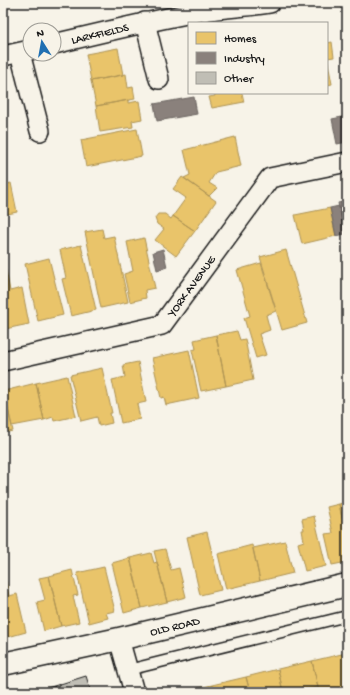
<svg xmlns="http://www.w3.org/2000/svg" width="350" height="695" viewBox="0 0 350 695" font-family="'Gochi Hand',sans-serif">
<rect width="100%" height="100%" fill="#f7f3e8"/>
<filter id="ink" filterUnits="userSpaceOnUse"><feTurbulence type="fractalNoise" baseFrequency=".025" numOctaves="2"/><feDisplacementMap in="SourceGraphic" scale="8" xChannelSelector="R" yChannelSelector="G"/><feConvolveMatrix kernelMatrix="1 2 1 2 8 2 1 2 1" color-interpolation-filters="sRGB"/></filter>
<g filter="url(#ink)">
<!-- homes -->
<path fill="#e9c46a" stroke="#ac9253" d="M332 42 334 57 327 58V43Z
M118 48 123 75 91 81 86 54Z
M327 58 332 84 327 85Z
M126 74 128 88 133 87 135 99 96 106 91 81Z
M214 93H242L244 102 212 108 209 97 215 96Z
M128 100V103L139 101 142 119 132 121 133 127 100 132 96 106Z
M137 129 142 156 86 167 81 140Z
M235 137 241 166 216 172 209 183 217 188 209 196 184 178 190 175 184 150Z
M3 159 8 184 3 185Z
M182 177 216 201 195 231 173 216 186 198 173 189Z
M11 183 17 212 3 215V185Z
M330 208 336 236 302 244 295 215Z
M158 214H165L171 219 173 216 195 231 176 256 155 240 164 229 157 224 155 218Z
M102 229 104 238 114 236 128 302 101 308 85 232Z
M144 238 155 288 145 290 146 298 130 302 124 274 133 271 127 242Z
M81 245 96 310 71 316 62 279 66 278 60 250Z
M286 250 307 323 282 330 260 257Z
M49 258 63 315 38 321 25 264Z
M261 263 276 311 266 315 270 330 259 334 266 355 256 358 244 318 250 316 237 270Z
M6 270 10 291 22 288 29 324 5 329 3 318V271Z
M237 331 240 340 245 339 253 380 226 386 216 335Z
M216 335 226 386 201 391 192 350 196 349 194 340Z
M189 350 199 398 166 405 164 397 161 398 152 358Z
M138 362 146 402 137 404 140 419 121 423 112 380 125 377 123 365Z
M102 368 112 413H110L112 423 99 426 97 417 81 421 70 375Z
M67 376 76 416 54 421 53 417 44 420 36 383Z
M36 383 44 420 12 426 4 391Z
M3 389 13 431 3 433Z
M347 502V540L339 504Z
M339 504 347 540V562L332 565 325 534 333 533 327 507Z
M314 516 326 566 305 571 298 543 304 541 302 530H304L302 519Z
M207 532 221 590 200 595 187 537Z
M285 541 293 573 260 581 253 548Z
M252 545 260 581 226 589 218 554Z
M165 549 171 570 179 568 186 597 167 602 154 551Z
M151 553 154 563 157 562 167 602 142 608 130 558Z
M130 558 142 608 124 613 112 563Z
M104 567 115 611 106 613 108 618 89 623 77 573Z
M72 570 78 595 73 596 79 622 61 626 49 576Z
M49 576 61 626 44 631 37 602 45 600 39 578Z
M6 581 9 596 17 594 26 632 8 637 3 617V582Z
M346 653 347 691 319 692 312 661Z
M312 661 318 687 297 692H283L278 669Z
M278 669 283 692H250L246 677Z
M246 677 250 692H214L212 685Z
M212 685 214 692H182Z"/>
<!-- industry -->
<path fill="#8a817c" stroke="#69635f" d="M194 97 197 114 157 121 154 104Z
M347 116V142L337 144 332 119Z
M347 201V234H345L338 203Z
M339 206 345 234 336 236 330 208Z
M163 249 167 267 157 270 153 252Z"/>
<!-- building -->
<path fill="#c0beb5" stroke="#1c1c1c" d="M86 676 91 692H56L54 686Z
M54 686 56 692H34Z"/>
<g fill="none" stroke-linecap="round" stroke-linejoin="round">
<!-- service casing -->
<g stroke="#1c1c1c" stroke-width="13">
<path id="service" d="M128 670 347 616"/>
</g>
<!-- minor casing -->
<g stroke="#1c1c1c" stroke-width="22">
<g id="minor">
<path d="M145 22 159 79"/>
<path id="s1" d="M54 44C104 32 153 20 203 11 225 7 248 7 270 3"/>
<path d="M20 53 40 131"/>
<path d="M3 56 30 50"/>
<path id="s2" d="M3 361 162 325 270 178 347 162"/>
<path d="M119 639 134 692"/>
</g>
</g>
<!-- tertiary casing -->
<g stroke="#1c1c1c" stroke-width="25">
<g id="tertiary">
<path id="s3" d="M3 664 119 639 347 585"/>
</g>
</g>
<!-- service -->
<use href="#service" stroke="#f7f3e8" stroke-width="10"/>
<!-- minor -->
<use href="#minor" stroke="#f7f3e8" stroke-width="19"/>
<!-- tertiary -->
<use href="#tertiary" stroke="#f7f3e8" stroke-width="22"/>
</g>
</g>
<g text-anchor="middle" stroke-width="4" stroke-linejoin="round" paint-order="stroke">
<!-- street labels -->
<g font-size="12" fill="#1c1c1c" stroke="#f7f3e8">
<text dy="4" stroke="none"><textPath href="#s1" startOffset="47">LARKFIELDS</textPath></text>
<text dy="4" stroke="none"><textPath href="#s2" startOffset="212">YORK AVENUE</textPath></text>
<text dy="4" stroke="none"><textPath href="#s3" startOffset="176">OLD ROAD</textPath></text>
</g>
</g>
<!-- margin -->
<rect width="350" height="695" fill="none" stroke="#f7f3e8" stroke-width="16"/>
<rect x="8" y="8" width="334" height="679" fill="none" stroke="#1c1c1c" stroke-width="1.5" filter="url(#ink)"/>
<!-- legend -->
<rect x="188" y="22" width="140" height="72" fill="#f7f3e8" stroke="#9f9d96"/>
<rect x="196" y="32" width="20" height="12" fill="#e9c46a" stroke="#9f9d96"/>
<text x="224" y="42" font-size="12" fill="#1c1c1c">Homes</text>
<rect x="196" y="52" width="20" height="12" fill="#8a817c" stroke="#9f9d96"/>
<text x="224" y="62" font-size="12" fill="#1c1c1c">Industry</text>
<rect x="196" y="72" width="20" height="12" fill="#c0beb5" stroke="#9f9d96"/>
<text x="224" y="82" font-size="12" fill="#1c1c1c">Other</text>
<!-- north arrow -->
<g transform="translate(42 42) rotate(349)"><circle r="19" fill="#f7f3e8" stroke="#9f9d96"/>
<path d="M0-3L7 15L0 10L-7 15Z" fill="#1f6fb2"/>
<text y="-6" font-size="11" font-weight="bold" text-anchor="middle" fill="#1c1c1c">N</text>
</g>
</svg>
